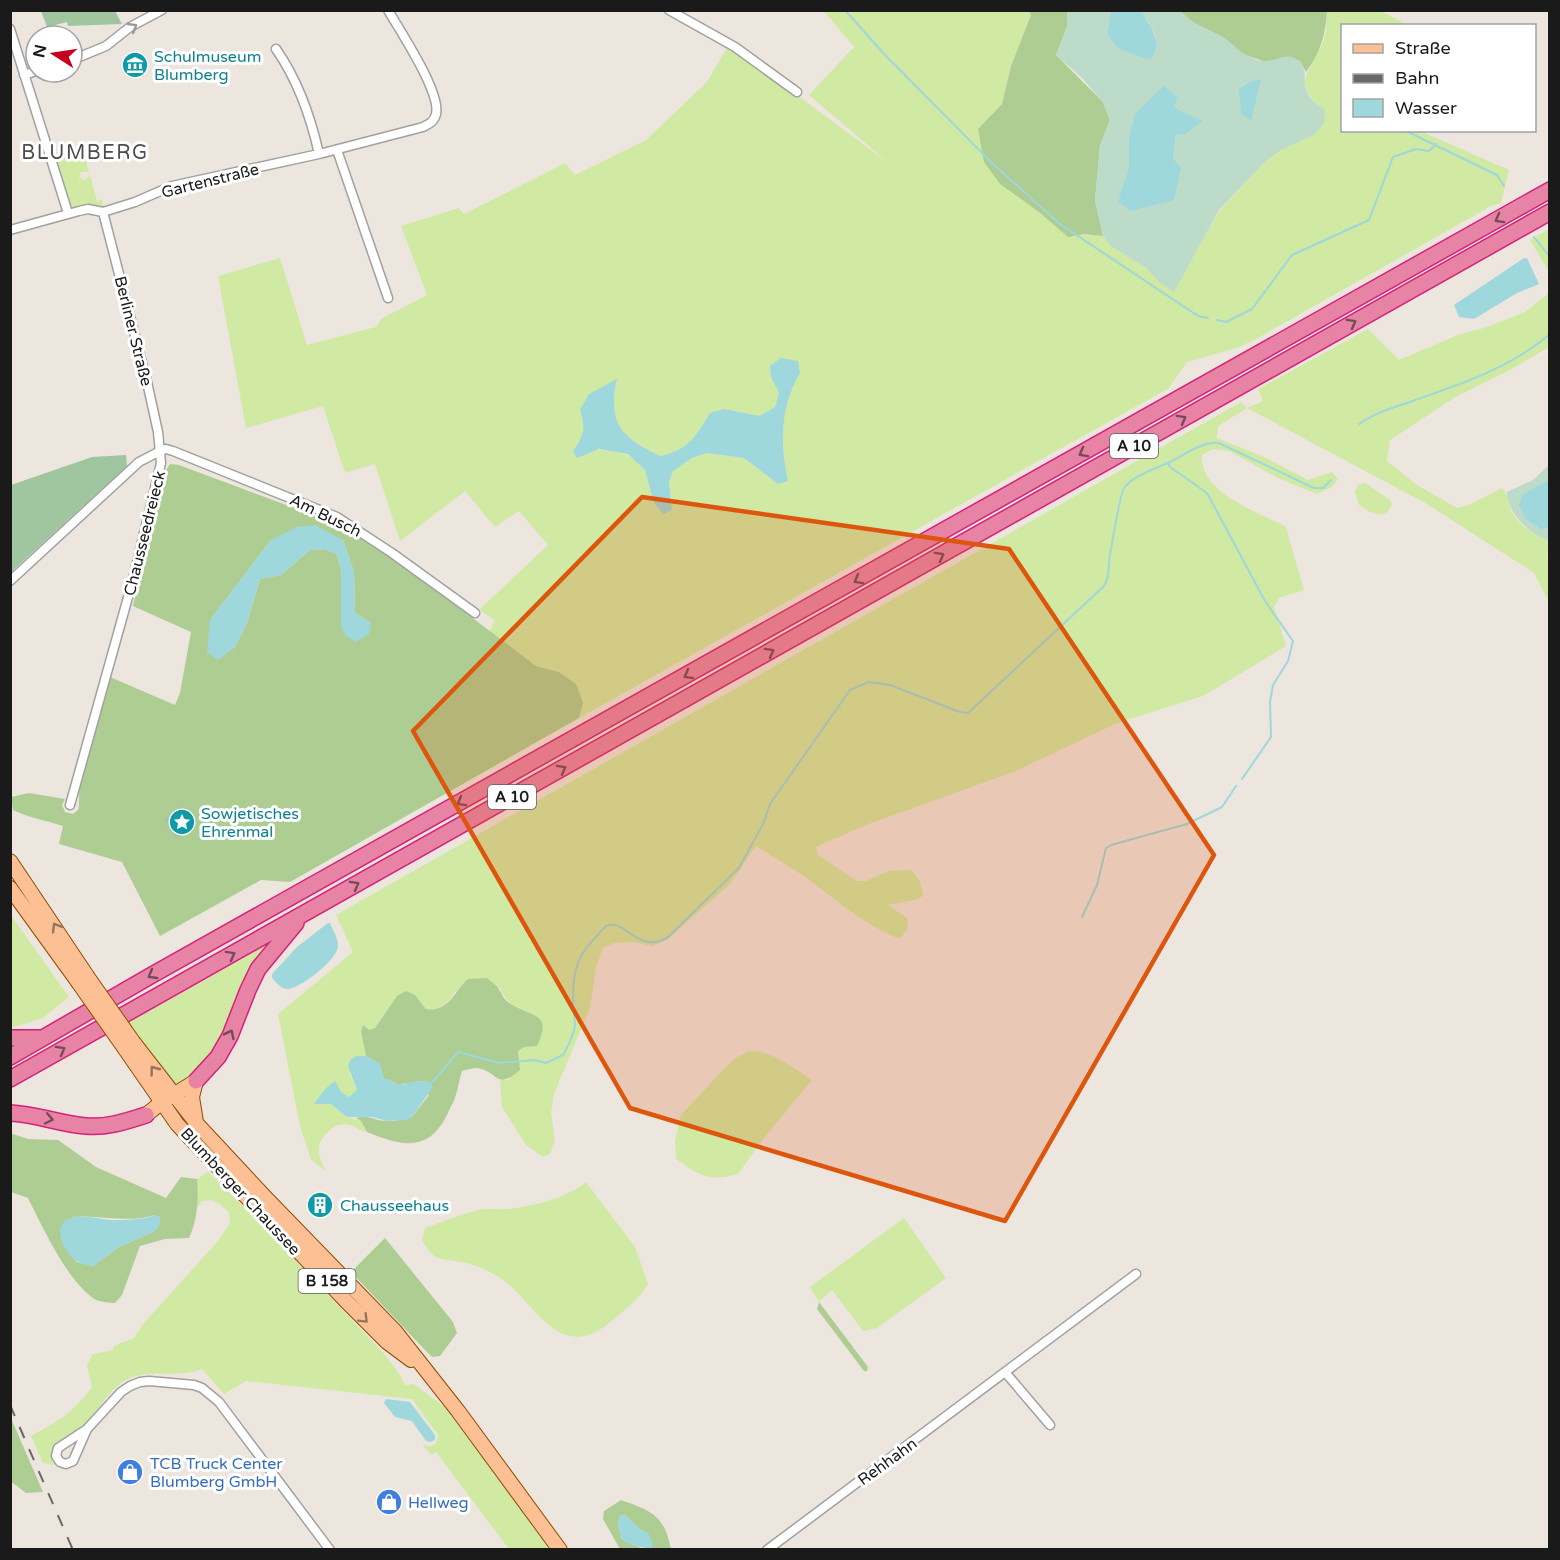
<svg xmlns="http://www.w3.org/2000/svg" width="1560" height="1560" viewBox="0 0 1560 1560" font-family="'Varela Round',sans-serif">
<rect width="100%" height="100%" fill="#ede6df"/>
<!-- grass -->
<path fill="#d0e9a3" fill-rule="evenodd" d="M824 11H1029L1031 15 1011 66 1002 104 978 129 1009 191 1040 213 1068 236 1084 234 1103 236C1114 250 1130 256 1144 267 1155 275 1162 284 1174 291L1219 211 1267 160 1281 150 1314 135 1324 110C1291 84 1308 75 1322 44 1327 33 1327 22 1327 11H1381L1408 25 1342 26V130L1420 131 1509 170 1501 203 1491 206 1256 339 1237 348 1187 362 1169 388 579 718 583 703 559 672 536 666 489 632 495 620 479 610 548 545 519 511 495 527 465 491 400 541 375 464 345 473 323 406 246 428 218 276 280 258 307 345 376 327 381 319 427 295 401 226 459 208 464 214 565 163 575 175 646 140 707 82 728 46 758 66 891 165 809 95 854 47ZM800 373C780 406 780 444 788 481L778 484 744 458 707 453 692 458 673 471 669 482 672 510 654 503C651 493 650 480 646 471 634 447 595 449 573 451 584 435 586 429 580 410L617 380C607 425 623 437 660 456 690 449 695 437 710 413L724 409 760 416 776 407 779 393 771 377Z
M81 145 89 172H81L79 178 84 180 90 176 97 201 102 200 104 208H73L69 206 54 156 56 153Z
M1549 229V272L1530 240Z
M1549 293V347L1508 371 1457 396 1390 440 1387 461 1417 485 1457 508 1471 504 1502 488C1508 494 1508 502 1511 510 1517 524 1536 536 1549 541L1547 558 1550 559 1549 602 1534 573 1427 504 1247 408 1218 426 1217 438 1264 457 1308 480 1332 472 1338 479 1332 487 1317 494 1278 478 1229 451 1213 449 1202 455C1199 493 1259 512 1286 527L1304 590 1279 598 1274 607 1286 646 1203 696 1117 723 1016 771 866 825 816 847 818 855 857 881H866L889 871 911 870 920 881 923 896 915 900 888 905 907 918 908 928 900 939C860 923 834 897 799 873 785 864 770 855 756 846L729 885 668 939 652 946 633 942 614 943 603 948 596 967 590 1008 554 1094 551 1112 555 1140 550 1154 543 1157 526 1145 502 1107 500 1080H509L518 1051 524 1047 535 1014C518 1010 507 1005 500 988L455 991C448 1003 442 1012 426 1009L415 995 387 1010 375 1028 369 1030 363 1025 361 1031 366 1056H357L350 1074 357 1091 349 1097 341 1092 337 1085 315 1104H331L347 1117 361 1121 367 1132C360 1131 356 1127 350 1125 334 1120 316 1139 319 1154 319 1159 324 1166 326 1172L311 1159 300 1126 278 1014 353 952 336 915 1241 402 1247 408 1263 401 1258 389 1368 329 1399 360 1458 335 1487 327 1525 312Z
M1365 483 1390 500 1392 504C1387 521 1369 513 1359 505L1355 492 1359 484Z
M10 914 69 997 43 1018 11 1028Z
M279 938 234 1019 204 1068 174 1089 128 1023Z
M749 1051C773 1051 793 1068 812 1080L764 1138 738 1174C707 1182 701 1176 676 1159L675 1141 681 1115 722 1071 736 1058Z
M208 1172C256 1218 301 1266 346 1314 364 1333 395 1361 405 1385L414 1384 454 1414 553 1549H509L436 1452 431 1455 422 1444 430 1447 436 1443 438 1435 412 1399 246 1381 224 1394 202 1369C178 1378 154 1370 132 1377 110 1385 99 1411 83 1426 72 1434 57 1440 51 1452L54 1465 43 1463 31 1436C60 1420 72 1414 92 1387L87 1365 93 1354 113 1350 114 1346 134 1338 144 1323 219 1240 230 1223 229 1213 221 1205 211 1200 202 1201 195 1211 198 1192 197 1179Z
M586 1182 635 1247 648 1284C638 1300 624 1311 609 1323 556 1366 533 1296 497 1276 486 1270 474 1264 462 1262 439 1258 435 1263 422 1240L425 1228C442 1222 461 1214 479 1210 488 1208 498 1210 507 1209 531 1207 567 1198 586 1182Z
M904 1218 946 1278 877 1328 863 1331 832 1290 819 1302 810 1287Z"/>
<!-- forest -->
<path fill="#adcd93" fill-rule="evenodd" d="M1029 11H1067V27L1056 55 1103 102 1110 120 1100 146 1095 200 1103 236 1084 234 1068 237 1040 213 1000 184 984 162 978 129 1002 104 1011 66 1031 15Z
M1180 11H1327C1326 34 1320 53 1306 72L1300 61H1263L1242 54 1224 38 1192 22Z
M170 464 179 465 359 532 536 666 559 672 576 684 583 703 579 718 290 882 261 880 160 936 122 862 59 844 63 826C45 820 29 818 13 810L11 797 29 793 65 799 62 805 65 812 73 814 78 810C80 806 78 794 80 786L110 677 175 705 180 693 191 632 133 606 166 470ZM271 540H343L354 572 355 613 371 623 341 626V570L337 554 324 549 310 550 281 575 260 579 247 623 235 647 217 660 210 620Z
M487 978C491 982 497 985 500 991 503 995 503 999 508 1002 529 1018 554 1010 537 1046L524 1047 518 1051 520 1070C495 1091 500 1072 477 1068 472 1068 466 1070 462 1071 459 1080 458 1089 455 1098 453 1104 449 1109 447 1115 428 1153 401 1146 367 1132L361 1121 356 1118C368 1114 375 1121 386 1121 394 1122 405 1118 412 1117L429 1095 406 1083 398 1085 388 1079H384C380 1068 377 1060 366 1056L361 1031 363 1025 369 1030 375 1028 397 996 406 991 415 995 426 1009C448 1013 454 992 468 979Z
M10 1133 28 1139 58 1140 96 1167 166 1198 181 1177 197 1179C199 1198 197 1221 189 1238L165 1239 140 1246 122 1295 115 1303C109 1303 102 1302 96 1300 68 1283 43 1228 28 1198L11 1192ZM155 1215 159 1217 155 1231 119 1247 93 1266 77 1262 69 1254 72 1217C99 1214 127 1224 155 1215Z
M385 1238 453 1322 457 1333 440 1356 432 1357 424 1349 351 1272Z
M819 1302 868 1367 867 1371H864L817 1309Z
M10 1416 43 1492 26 1493 13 1483H11Z
M621 1500C652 1511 664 1515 671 1549H620L603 1519 604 1511ZM620 1515H625L640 1529 644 1549 622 1540 618 1525Z"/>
<!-- wetland -->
<path fill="#bcdbc8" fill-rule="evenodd" d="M1067 11H1111L1107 34 1116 47 1125 50 1157 43C1154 31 1147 15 1136 11H1180C1195 26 1206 27 1223 37 1236 46 1245 59 1263 61 1276 62 1286 51 1298 60 1309 68 1302 79 1306 90 1309 99 1317 104 1325 110L1324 123 1314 135 1281 150 1267 160 1219 210 1174 292 1159 282 1146 268 1111 246 1103 236 1095 200 1100 146 1110 120 1103 102 1082 78 1056 55 1067 27ZM1174 105 1179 110 1202 121 1176 133 1173 159 1118 201 1129 167Z
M1549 465V480L1540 485 1526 519 1540 529 1549 528V541C1529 533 1508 515 1507 492L1533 480Z"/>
<!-- cemetery -->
<path fill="#a0c6a0" d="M41 11H115L122 24 68 26 67 22 47 27Z
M126 455 127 466 11 572V485L92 457Z
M184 807 196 828 176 839 164 819Z"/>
<!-- water -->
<path fill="#9ed7dc" d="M1111 11H1136L1142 13 1151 27 1157 43 1152 59 1140 57 1116 47 1107 34Z
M1261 79 1251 120 1241 114 1239 89 1252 81Z
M1164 86 1178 98 1174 105 1179 110 1203 121 1183 135 1176 134 1173 159 1181 168 1174 200 1130 211 1118 201 1129 167V138L1135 114Z
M1524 258H1527L1539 284 1517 293 1474 319 1459 317 1454 305Z
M781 358 798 361 800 373C780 407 780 444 788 481L778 484 744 458 707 453 692 458 673 471 669 482 672 510 663 514 654 503 645 470 628 454 599 449 577 458 573 451C584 435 586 429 580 410L589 394 617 379C607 424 622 437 660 456 690 449 695 437 710 413L724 409 760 416 775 407 779 393 771 377 770 366Z
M1549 480V528L1540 529 1526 519 1519 505 1523 494Z
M315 525 343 540 354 572 355 613 371 623 369 634 355 642 346 636 341 626V570L337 554 324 549 310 550 281 575 260 579 247 623 235 647 218 660 207 652 210 620 271 540 297 527Z
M328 923H330C333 930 338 938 338 945 339 959 300 989 287 989 281 989 276 982 272 978V974L297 947Z
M357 1056H366L380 1063 384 1079H388L398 1085 417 1081H428L433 1087 412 1117 406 1120 386 1121 373 1117H347L331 1104H314L325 1089 335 1081 341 1092 349 1097 357 1090 348 1066 351 1059Z
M155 1215 160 1217V1225L155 1231 119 1247 93 1266C84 1265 75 1262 69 1254 59 1241 54 1221 74 1217 86 1215 100 1219 112 1220 126 1220 142 1220 155 1215Z
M386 1399 410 1402 435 1435V1440L430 1442 426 1441 412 1421 395 1417 384 1403Z
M620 1515H625L640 1529 648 1533 653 1543 652 1549 631 1545 622 1540 618 1525Z"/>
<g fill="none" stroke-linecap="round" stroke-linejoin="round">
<!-- stream -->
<path stroke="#9ed7dc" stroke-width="2" d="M845 10 885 55 992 163 1060 224 1198 316 1208 318
M1404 130 1497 175 1504 186
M1534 237 1550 257
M1217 320 1226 322 1252 309 1292 255 1369 220 1393 157 1416 149 1429 151 1436 144
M1359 424C1376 412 1396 407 1415 400 1461 384 1512 367 1550 334
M1168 463 1170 467 1207 493 1265 601 1293 641 1288 661 1273 685 1270 702 1271 737 1242 779
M1082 917 1097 885 1106 848 1111 845 1187 824 1222 807 1236 786
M431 1084 458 1052 499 1063 535 1060 546 1063 563 1055C568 1046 575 1034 575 1024 573 1005 571 982 578 963 583 949 596 937 606 926 627 918 635 954 667 938L739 868 763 824 770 804 850 690 869 682 890 685 960 712 968 713 1104 586C1110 577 1108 566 1110 555 1112 545 1120 493 1124 488 1132 476 1159 467 1172 461 1185 454 1204 441 1219 443L1314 488H1323L1331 480"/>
<!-- minor casing -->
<g stroke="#a1a1a1" stroke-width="11">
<path id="minor" d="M669 10 735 47 797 92
M10 29 68 213
M276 49C297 79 311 118 319 154
M72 60 106 46 130 27 162 10
M24 75 36 71
M337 150 388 298
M10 230 79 211 88 209 103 212 135 202 172 186 319 154 423 127C429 124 434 122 436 114 441 92 400 31 388 10
M10 581 139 462 160 451 166 449 173 451 337 517 392 553 475 613
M70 805 132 583 161 463 158 432 147 382 103 212
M1005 1372 1050 1425
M87 1429 73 1461 66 1464 60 1462 56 1456 58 1448 87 1429 121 1392 130 1386 140 1382 149 1381 194 1385 202 1388 219 1402 330 1550
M767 1550 1136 1274"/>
</g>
<!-- primary casing -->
<g stroke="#914b00" stroke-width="16">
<path id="primary" d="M10 861 87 976
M10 888 78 982
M134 1043 197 1124 265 1197 395 1331 458 1411 560 1550
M125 1049 177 1124 191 1139 345 1300 387 1342 411 1360
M196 1081 192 1097 196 1122
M146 1115 162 1102 196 1081"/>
</g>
<!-- motorway casing -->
<g stroke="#d7207a" stroke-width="18">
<path id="motorway" d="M10 1038H40
M10 1057 152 975 1550 190
M10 1079 1550 212
M196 1081 218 1057 230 1036 248 990 258 969 296 923
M10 1113C36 1114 60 1124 86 1126 107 1128 127 1121 146 1115"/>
</g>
<!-- minor -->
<use href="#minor" stroke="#fff" stroke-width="8"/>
<!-- primary -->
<use href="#primary" stroke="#fdc094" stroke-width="14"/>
<!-- motorway -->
<use href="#motorway" stroke="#e784a5" stroke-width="15"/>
<!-- rail -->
<path stroke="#686868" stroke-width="2" stroke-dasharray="12 12" stroke-linecap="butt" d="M10 1405 73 1550"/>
<!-- primary-bridge casing -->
<g stroke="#914b00" stroke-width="16" stroke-linecap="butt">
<path id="primary-bridge" d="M87 976 134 1043
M78 982 125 1049"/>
</g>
<!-- primary-bridge -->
<use href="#primary-bridge" stroke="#fdc094" stroke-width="14"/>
</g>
<!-- one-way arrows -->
<defs><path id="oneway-chevron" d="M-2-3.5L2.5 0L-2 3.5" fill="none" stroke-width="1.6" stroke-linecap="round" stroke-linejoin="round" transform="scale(1.5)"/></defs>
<use stroke="#989898" href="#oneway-chevron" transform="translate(133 27) rotate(-31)"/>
<g stroke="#764a59">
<use href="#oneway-chevron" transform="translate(1499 219) rotate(151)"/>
<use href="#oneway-chevron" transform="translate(1352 323) rotate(-29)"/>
<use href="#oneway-chevron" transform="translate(1182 419) rotate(-29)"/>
<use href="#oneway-chevron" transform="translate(1083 453) rotate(151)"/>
<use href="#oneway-chevron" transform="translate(940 556) rotate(-29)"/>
<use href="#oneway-chevron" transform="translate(858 580) rotate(151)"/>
<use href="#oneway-chevron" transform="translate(770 652) rotate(-29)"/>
<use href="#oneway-chevron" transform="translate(688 675) rotate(151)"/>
<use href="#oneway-chevron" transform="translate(562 769) rotate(-29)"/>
<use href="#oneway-chevron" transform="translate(461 802) rotate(151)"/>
<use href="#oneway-chevron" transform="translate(355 885) rotate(-29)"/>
<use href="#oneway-chevron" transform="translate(231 955) rotate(-29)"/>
<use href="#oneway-chevron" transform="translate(152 975) rotate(150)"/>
<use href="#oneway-chevron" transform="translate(230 1034) rotate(-64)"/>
<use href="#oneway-chevron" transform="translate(61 1050) rotate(-29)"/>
<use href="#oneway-chevron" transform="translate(49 1119) rotate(12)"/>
</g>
<g stroke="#97755d">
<use href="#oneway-chevron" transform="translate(56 927) rotate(-121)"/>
<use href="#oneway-chevron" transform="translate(154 1070) rotate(-127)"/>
<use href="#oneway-chevron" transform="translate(364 1319) rotate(45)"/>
</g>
<!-- marked area -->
<path fill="#de560d" fill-opacity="0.2" stroke="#de560d" stroke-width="4.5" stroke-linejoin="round" d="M642 497 1009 549 1214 855 1005 1221 630 1108 413 731Z"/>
<!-- icons -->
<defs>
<g id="museum-disc" transform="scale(1.35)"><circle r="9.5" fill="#0f9aa8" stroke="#fff"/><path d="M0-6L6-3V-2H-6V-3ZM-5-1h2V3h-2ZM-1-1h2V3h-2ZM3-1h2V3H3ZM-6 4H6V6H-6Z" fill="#fff"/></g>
<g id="sight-disc" transform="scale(1.35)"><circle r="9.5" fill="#0f9aa8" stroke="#fff"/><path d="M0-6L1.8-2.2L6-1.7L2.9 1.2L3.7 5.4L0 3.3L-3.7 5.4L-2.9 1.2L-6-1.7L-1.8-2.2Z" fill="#fff"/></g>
<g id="building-disc" transform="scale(1.35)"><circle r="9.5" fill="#0f9aa8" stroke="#fff"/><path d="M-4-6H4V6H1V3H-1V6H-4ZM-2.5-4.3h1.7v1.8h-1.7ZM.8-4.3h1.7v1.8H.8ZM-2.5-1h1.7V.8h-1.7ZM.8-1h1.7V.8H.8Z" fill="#fff"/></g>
<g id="shop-disc" transform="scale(1.35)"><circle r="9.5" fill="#3f7fe0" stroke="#fff"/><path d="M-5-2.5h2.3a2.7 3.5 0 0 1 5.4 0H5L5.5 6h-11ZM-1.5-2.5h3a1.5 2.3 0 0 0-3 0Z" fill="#fff"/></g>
</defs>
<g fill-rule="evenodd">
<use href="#museum-disc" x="135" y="65"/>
<use href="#sight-disc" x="182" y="822"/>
<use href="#building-disc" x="320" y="1205"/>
<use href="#shop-disc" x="130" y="1472"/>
<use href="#shop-disc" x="389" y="1502"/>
</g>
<g text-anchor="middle" stroke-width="6" stroke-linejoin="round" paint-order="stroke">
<!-- shield labels -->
<g fill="#fff" stroke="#5f5f5f" stroke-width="1.5">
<rect x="1110" y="434" width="48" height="24" rx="4.5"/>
<rect x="488" y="785" width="48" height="24" rx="4.5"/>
<rect x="298.5" y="1269" width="57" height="24" rx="4.5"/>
</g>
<g font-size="15" font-weight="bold" fill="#1a1a1a">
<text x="1134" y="451">A 10</text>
<text x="512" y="802">A 10</text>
<text x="327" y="1286">B 158</text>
</g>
<!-- culture labels -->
<g font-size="16" fill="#0d838f" stroke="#fff" text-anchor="start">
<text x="154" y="62">Schulmuseum<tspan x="154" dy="18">Blumberg</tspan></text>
<text x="201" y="819">Sowjetisches<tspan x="201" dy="18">Ehrenmal</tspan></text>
<text x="340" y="1211">Chausseehaus</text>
</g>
<!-- street labels -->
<g font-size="16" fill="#1a1a1a" stroke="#fff">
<text transform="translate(210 180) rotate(-14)" y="6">Gartenstraße</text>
<text transform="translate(134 331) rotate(76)" y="6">Berliner Straße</text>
<text transform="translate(326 515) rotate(26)" y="6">Am Busch</text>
<text transform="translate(144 533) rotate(-76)" y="6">Chausseedreieck</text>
<text transform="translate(241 1191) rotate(47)" y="6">Blumberger Chaussee</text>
<text transform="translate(887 1461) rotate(-36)" y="6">Rehhahn</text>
</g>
<!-- shop labels -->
<g font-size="16" fill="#366cbe" stroke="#fff" text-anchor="start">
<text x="150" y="1469">TCB Truck Center<tspan x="150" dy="18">Blumberg GmbH</tspan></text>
<text x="408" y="1508">Hellweg</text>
</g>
<!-- quarter labels -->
<g font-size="20" letter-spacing="1.5" fill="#4d4d4d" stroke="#fff">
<text x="85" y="159">BLUMBERG</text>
</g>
</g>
<!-- border -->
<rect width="1560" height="1560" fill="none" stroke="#1a1a1a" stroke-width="24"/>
<!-- legend -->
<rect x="1341" y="24" width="195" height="108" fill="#ffffff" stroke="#a3a3a3" stroke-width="1.5"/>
<rect x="1353" y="44" width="30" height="9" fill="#fdc094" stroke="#a3a3a3" stroke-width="1.5"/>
<text x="1395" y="54" font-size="18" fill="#1a1a1a">Straße</text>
<rect x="1353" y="74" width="30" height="9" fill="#686868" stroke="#a3a3a3" stroke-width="1.5"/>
<text x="1395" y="84" font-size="18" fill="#1a1a1a">Bahn</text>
<rect x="1353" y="99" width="30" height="18" fill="#9ed7dc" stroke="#a3a3a3" stroke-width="1.5"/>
<text x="1395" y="114" font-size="18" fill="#1a1a1a">Wasser</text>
<!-- north arrow -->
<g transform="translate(54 54) rotate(282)"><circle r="28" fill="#ffffff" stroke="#a3a3a3" stroke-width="1.5"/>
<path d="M0-4.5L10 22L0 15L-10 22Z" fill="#c5001d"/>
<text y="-9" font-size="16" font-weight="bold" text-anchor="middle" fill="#1a1a1a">N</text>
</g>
</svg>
